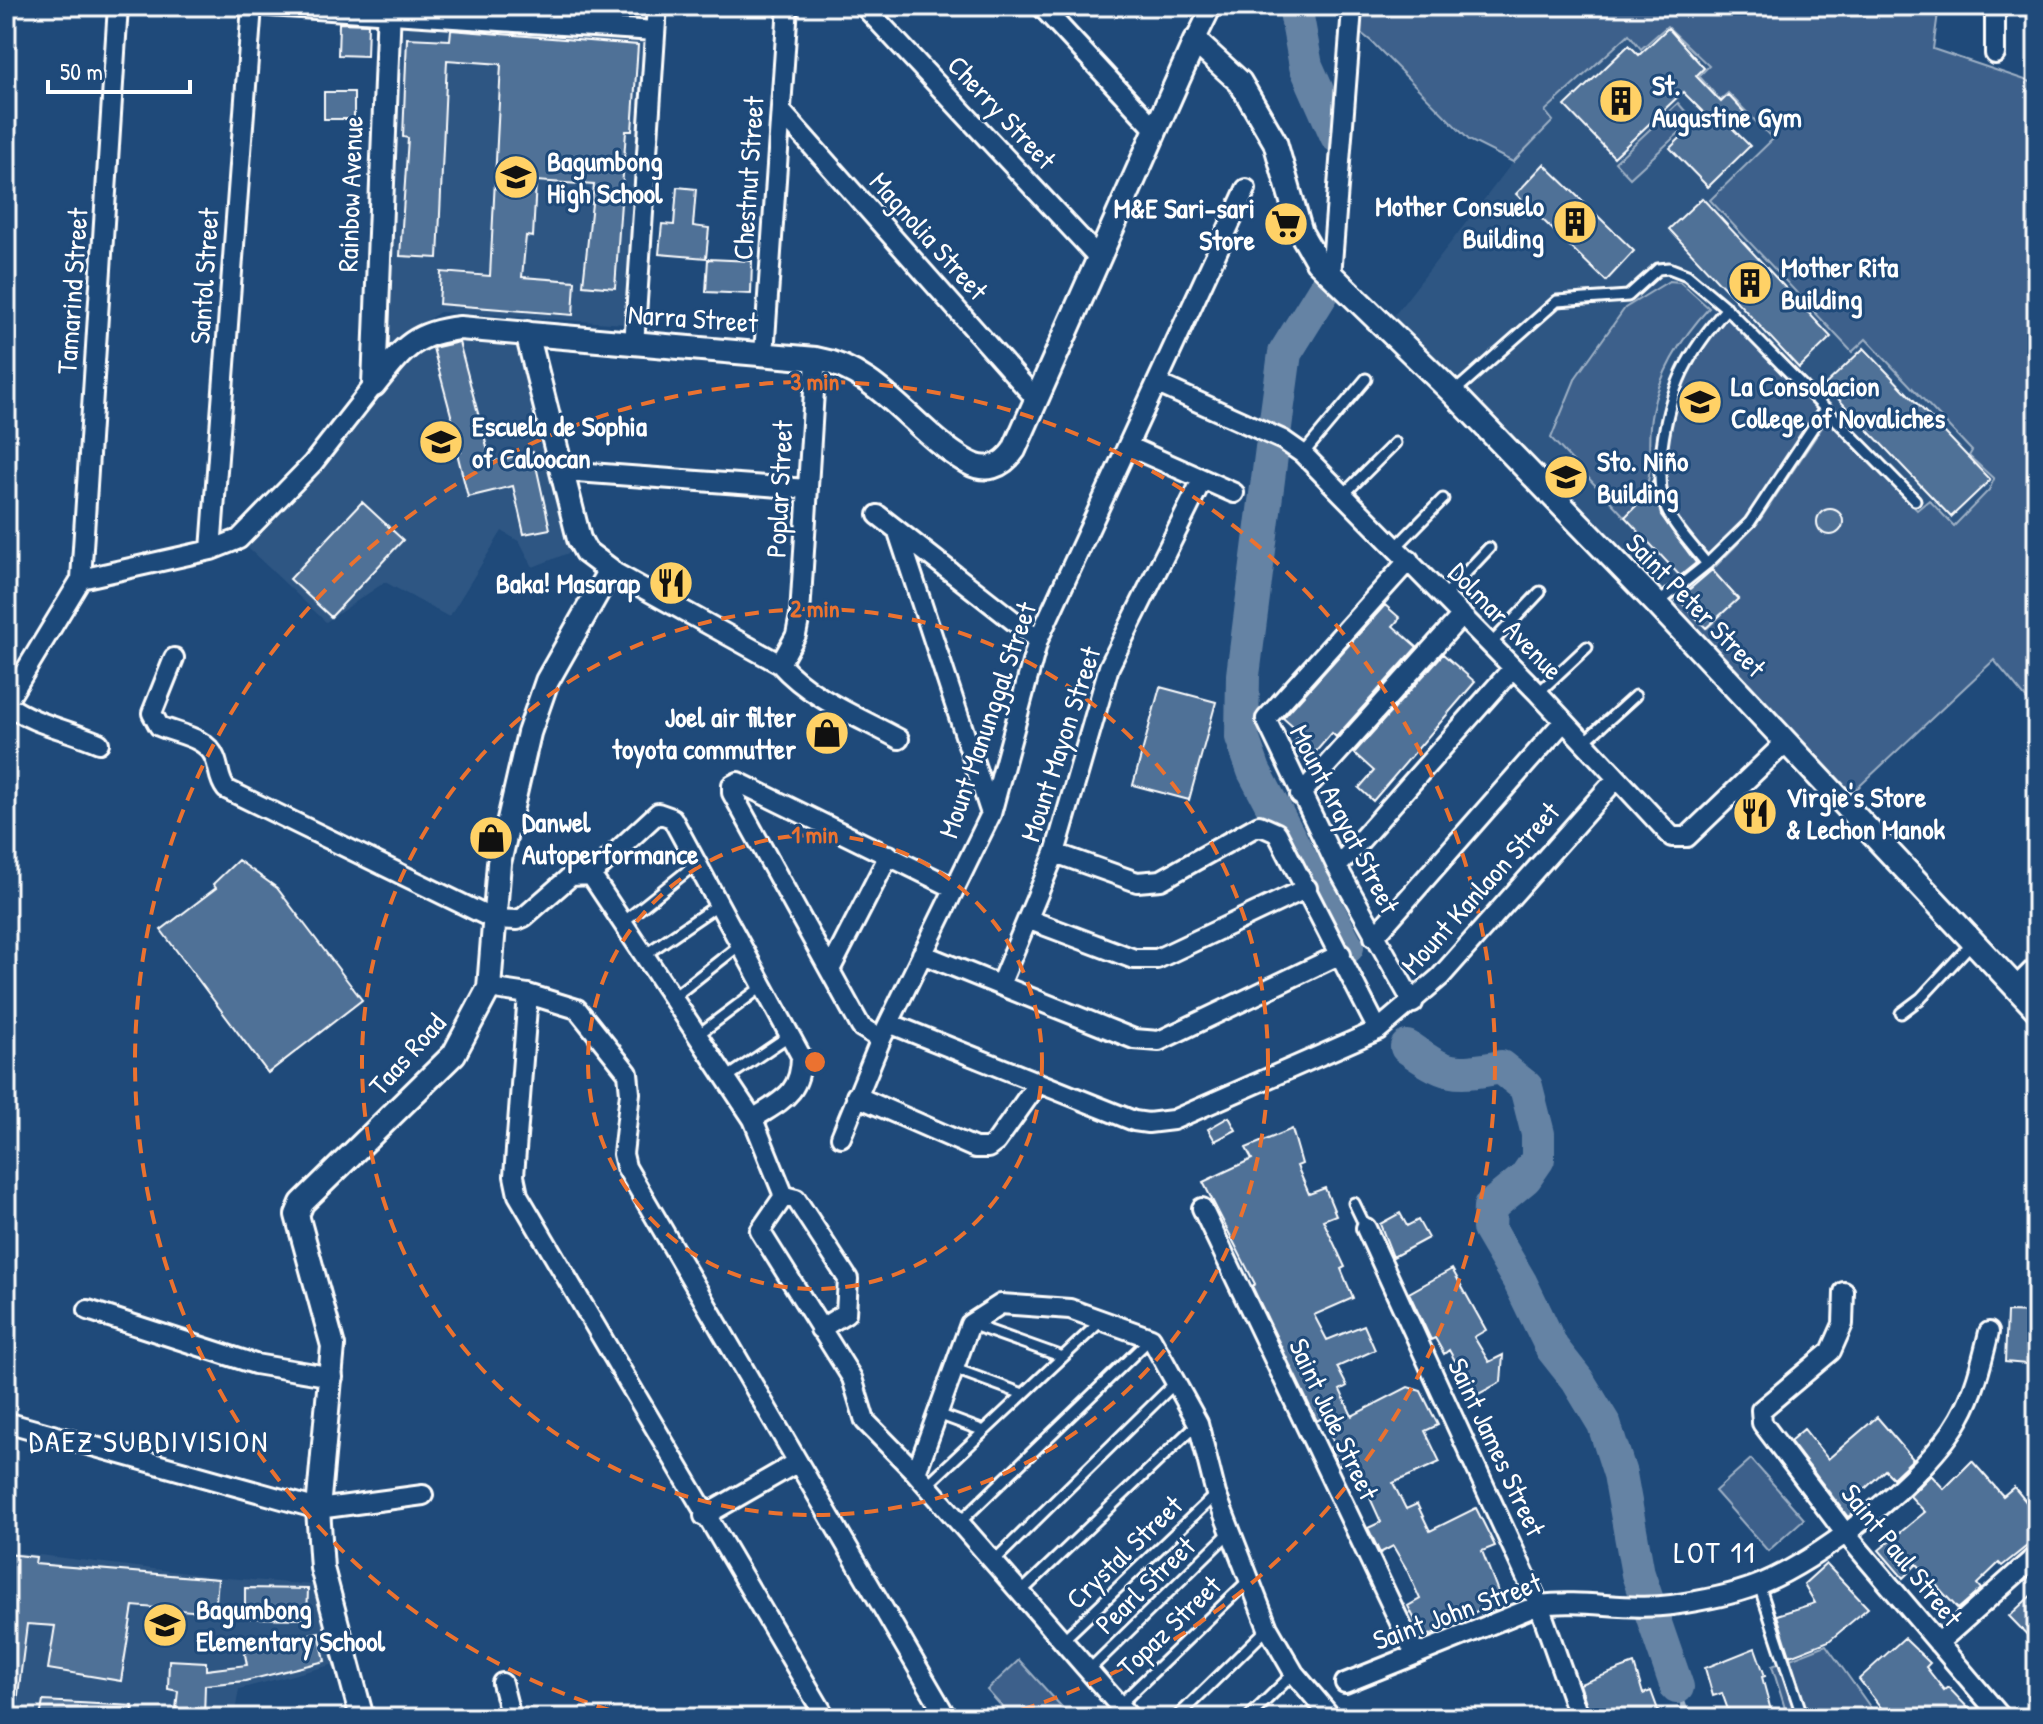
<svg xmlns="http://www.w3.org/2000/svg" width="2043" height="1724" viewBox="0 0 2043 1724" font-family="'Patrick Hand',sans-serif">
<rect width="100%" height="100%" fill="#1f4a7a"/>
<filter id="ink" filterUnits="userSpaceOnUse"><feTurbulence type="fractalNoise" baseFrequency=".0125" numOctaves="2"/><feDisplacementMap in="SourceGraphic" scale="16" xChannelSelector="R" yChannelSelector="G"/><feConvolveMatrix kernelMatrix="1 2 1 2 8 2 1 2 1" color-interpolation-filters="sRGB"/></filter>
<g filter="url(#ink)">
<!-- built -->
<path fill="#2e5683" d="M403 23 644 42 626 324 440 312 390 343Z
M1667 26 1709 66 1699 76 1720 100 1728 93 1773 139 1711 200 1852 352 1866 339 1996 473 2037 712 1994 660 1850 795 1393 317 1513 162 1553 122 1545 112 1630 33Z
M433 338 521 340 571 552 533 567 520 542 502 531 449 617 385 582 326 622 248 548 410 353Z
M6 1551 227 1578 315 1585 335 1664 239 1689 234 1718H6Z"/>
<!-- green -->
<path fill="#3c618b" stroke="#9eb0c5" stroke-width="2" d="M1348 6H1939L1933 49 2037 84V712L1994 660 1850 795 1668 607 1678 599 1707 628 1738 599 1712 570 1757 524 1827 420 1917 510 1929 500 1954 526 1989 490 1994 479 1969 456 1972 451 1866 339 1852 352 1710 200 1773 139 1728 93 1720 100 1699 76 1709 66 1667 26 1641 49 1629 34 1545 111 1553 121 1513 162 1469 140 1371 41 1347 22Z
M1678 103 1693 120 1630 178 1615 162Z
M1669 281 1680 282 1709 308C1682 337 1660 372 1652 412 1642 460 1665 478 1625 517L1551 438 1576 377 1625 308Z
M1725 315 1819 410 1747 516 1708 557 1670 512 1664 455 1670 412 1690 361Z
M1751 1459 1804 1519 1768 1551 1715 1491Z
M1826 1645 1878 1718H1788L1772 1666Z
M1019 1660 1072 1718H1012L987 1690Z"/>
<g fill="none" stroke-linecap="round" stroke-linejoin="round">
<!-- stream -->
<path stroke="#a3b5c8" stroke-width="6" d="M1677 1687 1688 1718"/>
<!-- river -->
<path stroke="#6583a4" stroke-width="34" d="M1295 6 1306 66 1337 136
M1275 427 1285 353 1324 290
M1272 448 1243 675 1242 737 1254 771 1347 947
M1407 1047C1447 1075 1452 1076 1501 1067L1526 1087 1538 1134V1159L1525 1178 1490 1207 1489 1229 1520 1282 1552 1348 1578 1381 1604 1424 1620 1474 1638 1574 1677 1687"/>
</g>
<!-- building -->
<path fill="#507197" stroke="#fff" stroke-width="2" d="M339 23 368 24 367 56 338 55Z
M1668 28 1704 68 1696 76 1721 102 1728 95 1744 112 1730 126 1750 146 1708 187 1670 148 1705 114 1683 92 1614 157 1565 106 1629 45 1639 55Z
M451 30 638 45 632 131H626L615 288 583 285 594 185 536 181 533 237 526 236 522 277 575 281 573 315 439 304 441 272 490 276 501 64 447 60 438 258 400 256 408 138 403 137 407 38 450 40Z
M324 92H354V119H324Z
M1544 164 1634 251 1606 281 1516 194Z
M677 187 696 189 693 226 709 228 706 258 659 254 662 224 674 225Z
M1702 198 1831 337 1799 368 1669 229Z
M708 259 752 261 751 294 706 292Z
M459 342 491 462 533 452 550 529 524 534 513 486 468 497 457 453 461 452 433 348Z
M1864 348 1990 480 1951 517 1825 385Z
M1653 480 1661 515 1696 563 1680 576 1625 517 1642 500Z
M362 502 403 540 331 617 290 579Z
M1817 522a13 13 0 1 1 26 0a13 13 0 1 1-26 0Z
M1712 570 1738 599 1706 628 1678 599Z
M1385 605 1400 618 1393 626 1417 647 1336 737 1332 733 1306 763 1292 745 1301 734 1283 718Z
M1443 654 1475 682 1373 801 1359 788 1374 771 1354 753Z
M1160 687 1216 702 1189 800 1133 785Z
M238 860 277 888 362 1000 268 1073 161 930 216 888 213 884Z
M1229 1117 1236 1130 1215 1141 1208 1129Z
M1292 1129 1302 1164 1297 1166 1309 1194 1325 1188 1336 1215 1323 1220 1345 1267 1341 1269 1353 1298 1314 1315 1327 1340 1364 1325 1375 1350 1337 1367 1347 1386 1340 1390 1352 1416 1408 1387 1421 1391 1438 1425 1425 1431 1440 1462 1393 1483 1406 1509 1417 1504 1430 1531 1476 1508 1495 1546 1482 1551 1501 1599 1424 1638 1408 1606 1420 1599 1407 1570 1393 1546 1380 1553 1368 1528 1381 1522 1360 1476 1355 1479 1347 1462 1338 1466 1330 1448 1335 1445 1322 1418 1317 1421 1252 1286 1255 1284 1203 1182 1252 1159 1246 1148Z
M1400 1213 1407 1226 1418 1220 1428 1238 1393 1257 1380 1224Z
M1452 1269 1486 1330 1474 1337 1489 1362 1503 1355 1501 1382 1475 1396 1449 1350 1444 1354 1435 1338 1431 1340 1409 1293Z
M2007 1312 2037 1313V1365L2005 1362Z
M1877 1417 1913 1459 1893 1478 1885 1470 1853 1500 1859 1508 1848 1517 1790 1441 1804 1429 1828 1459Z
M1972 1461 2003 1496 2014 1487 2037 1515V1538L2002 1566 1999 1563 1977 1584 1981 1589 1958 1609 1917 1564 1903 1578 1879 1550 1925 1512 1910 1496 1931 1475 1944 1489Z
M6 1554 36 1557 35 1564 218 1579 215 1613 133 1606 121 1681 48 1669 55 1626 27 1624 16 1711H6Z
M1826 1564 1868 1608 1829 1641 1790 1656 1777 1615 1815 1603 1804 1584Z
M245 1588 308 1589 307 1619 245 1618Z
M2037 1590V1645L2009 1616Z
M319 1632 325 1661 245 1681 205 1685 204 1718H175L178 1691 168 1689 169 1660 206 1662V1670L247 1665 244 1649Z
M1904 1638 1930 1663 1926 1667 1944 1690 1948 1687 1970 1710 1961 1718H1889L1859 1679Z
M1755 1648 1765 1676 1762 1677 1773 1718H1731L1722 1693 1713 1696 1705 1668Z
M1634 1664 1643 1694 1651 1691 1661 1718H1601L1599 1711 1590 1715 1580 1684Z
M43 1701 133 1706 132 1718H40Z"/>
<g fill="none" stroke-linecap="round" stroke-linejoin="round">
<!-- service casing -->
<g stroke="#fff" stroke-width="15">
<path id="service" d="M1453 393 1557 301 1628 296 1658 269 1669 268 1687 275 1725 307 1915 500
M1303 454 1366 379
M1345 493 1395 443
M1396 547 1443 499
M1707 564C1693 546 1671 524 1664 503 1658 485 1660 465 1662 447 1670 386 1687 354 1727 308
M1444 596 1489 548
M1657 604 1707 564 1750 522 1825 409
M1490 645 1540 592
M1538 693 1587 647
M1584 742 1635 696
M622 923 697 863
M643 956 719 904
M671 999 741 944
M1901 1013 1921 998 1972 943
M695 1037 763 986
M725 1079 790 1035
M1354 1203 1366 1228
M970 1324 1063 1357
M955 1369 1023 1394
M938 1414 984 1431
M927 1485 1101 1321
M959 1523 1151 1338
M993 1562 1176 1382
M1759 1585 1803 1718
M1020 1593 1197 1424
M1062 1641 1216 1494
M1088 1671 1232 1530
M1119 1705 1249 1580
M1176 1718 1268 1628
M1248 1718 1294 1673"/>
</g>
<!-- minor casing -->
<g stroke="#fff" stroke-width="24">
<path id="minor" d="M269 6 655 31
M864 6 1099 258
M1041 6 1156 130
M1195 41 1212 6
M1995 54V6
M781 111 1036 399
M1331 276 1352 9
M634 345 657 6
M764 354 788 6
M1158 384 1283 440 1303 454 1538 693 1672 837H1687L1785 743
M1130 447 1234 493
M563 471 807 489
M878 515 1038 640
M898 532 991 814
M211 550 252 6
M1409 560 1266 719 1337 867 1413 1003
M610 570 780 664C811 699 859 717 899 739
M81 579 118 6
M174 658 152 713 159 726C177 734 207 737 215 758 220 770 218 779 226 789L493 919 517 920 524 917 571 876 591 875 658 813 672 818 801 1056C801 1094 782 1100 753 1119
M780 664 796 635 800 615 816 359
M6 703 81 579 211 550 239 539 313 463 374 385
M6 704C35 725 67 729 99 743
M1300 795 1462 615
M1055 853 1137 882 1161 880 1259 825 1277 833 1378 1030
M1337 867 1513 668
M591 875 753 1119 784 1196 760 1231 852 1378 865 1421 916 1473 1130 1718
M1030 920 1134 959H1157L1307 888
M1374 937 1564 721
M922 954 1134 1039 1159 1041 1341 954
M831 968 889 855
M1000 985 1055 853 1109 667 1202 480
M489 988 528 994 577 1009 628 1073 630 1093 623 1154 626 1167 947 1718
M2015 988 2037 966
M528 994 514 1176 518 1195 826 1718
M889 1023 1134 1121 1148 1123 1173 1120 1378 1030 1440 977 1617 778
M881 1039 861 1027 732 793V785L738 782 954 888
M856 1096 975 1148H988L996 1142 1038 1083
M841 1137 881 1039 991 814 1038 640 1246 189
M784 1196 796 1199 848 1279 846 1313 820 1329
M1202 1208 1415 1654
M1366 1228 1539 1605 1579 1718
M1844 1292 1843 1324 1831 1351 1761 1410 1762 1423 1845 1533 2002 1718
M88 1310 255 1364 333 1377
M6 1422 318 1509 423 1495
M916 1473 970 1324 1001 1304 1070 1309 1151 1338 1198 1423 1216 1494 1268 1628 1294 1673 1332 1718
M704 1516 798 1462
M1938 1643 2037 1555
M502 1683 511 1718
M1345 1683 1539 1605C1584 1599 1627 1611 1672 1605 1699 1601 1729 1596 1755 1586 1818 1563 1927 1477 1960 1418 1975 1392 1982 1361 1989 1332"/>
</g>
<!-- tertiary casing -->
<g stroke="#fff" stroke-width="28">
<path id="tertiary" d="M374 385C403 349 413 333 460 328L816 359C880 370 913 431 967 462 986 473 1002 467 1014 450L1195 41 1240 82 1275 142 1301 233 1317 261 1453 393 1657 604 2037 1010
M374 385 389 6
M362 1718 322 1568 318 1509 333 1346 297 1215 302 1203 454 1054 489 988 499 863 529 733 547 681 610 570 586 552 579 539 527 333"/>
</g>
<!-- service -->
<use href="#service" stroke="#1f4a7a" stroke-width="9"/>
<!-- minor -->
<use href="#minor" stroke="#1f4a7a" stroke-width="18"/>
<!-- tertiary -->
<use href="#tertiary" stroke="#1f4a7a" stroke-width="22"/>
</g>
</g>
<!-- distance rings -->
<g fill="none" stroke="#eb7230" stroke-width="4" stroke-dasharray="14 10">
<circle cx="815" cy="1062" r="227"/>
<circle cx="815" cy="1062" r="453"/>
<path d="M633 1717A680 680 0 1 1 997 1717"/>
</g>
<!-- icons -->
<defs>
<g id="building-disc" transform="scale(2.3)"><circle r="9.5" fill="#ffd166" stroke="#1f4a7a"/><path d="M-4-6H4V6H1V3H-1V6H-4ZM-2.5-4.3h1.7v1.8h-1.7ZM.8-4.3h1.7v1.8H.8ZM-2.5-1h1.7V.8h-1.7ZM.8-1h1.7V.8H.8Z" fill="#111"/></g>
<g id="school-disc" transform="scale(2.3)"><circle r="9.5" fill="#ffd166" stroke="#1f4a7a"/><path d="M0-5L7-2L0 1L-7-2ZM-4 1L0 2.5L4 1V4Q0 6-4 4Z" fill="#111"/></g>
<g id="supermarket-disc" transform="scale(2.3)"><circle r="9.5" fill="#ffd166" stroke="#1f4a7a"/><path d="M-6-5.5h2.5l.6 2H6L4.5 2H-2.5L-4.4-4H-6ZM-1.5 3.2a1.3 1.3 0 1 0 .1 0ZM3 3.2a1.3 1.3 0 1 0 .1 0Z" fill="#111"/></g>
<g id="university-disc" transform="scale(2.3)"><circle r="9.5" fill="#ffd166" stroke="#1f4a7a"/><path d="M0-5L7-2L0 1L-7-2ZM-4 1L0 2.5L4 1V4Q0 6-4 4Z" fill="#111"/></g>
<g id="restaurant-disc" transform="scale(2.3)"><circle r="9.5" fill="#ffd166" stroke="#1f4a7a"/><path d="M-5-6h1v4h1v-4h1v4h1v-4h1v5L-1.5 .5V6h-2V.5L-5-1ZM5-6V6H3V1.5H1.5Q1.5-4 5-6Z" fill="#111"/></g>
<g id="shop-disc" transform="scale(2.3)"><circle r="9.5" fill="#ffd166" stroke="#1f4a7a"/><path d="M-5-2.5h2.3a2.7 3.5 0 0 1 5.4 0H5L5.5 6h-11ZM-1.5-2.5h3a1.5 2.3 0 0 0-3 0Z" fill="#111"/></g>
</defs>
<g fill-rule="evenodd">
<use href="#building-disc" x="1621" y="101"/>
<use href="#school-disc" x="516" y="177"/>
<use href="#building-disc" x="1575" y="222"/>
<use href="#supermarket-disc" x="1286" y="224"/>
<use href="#building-disc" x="1750" y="283"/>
<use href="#university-disc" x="1700" y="402"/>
<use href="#school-disc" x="441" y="442"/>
<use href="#school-disc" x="1566" y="477"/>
<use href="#restaurant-disc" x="671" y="583"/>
<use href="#shop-disc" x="827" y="733"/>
<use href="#restaurant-disc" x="1755" y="813"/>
<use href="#shop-disc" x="491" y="838"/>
<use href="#school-disc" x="165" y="1625"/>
</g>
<g text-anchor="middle" stroke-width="6" stroke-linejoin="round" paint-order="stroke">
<!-- poi labels -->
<g font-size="28" font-weight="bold" fill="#fff" stroke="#1f4a7a" text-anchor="start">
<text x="1652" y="95">St.<tspan x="1652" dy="32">Augustine Gym</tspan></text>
<text x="547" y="171">Bagumbong<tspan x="547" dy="32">High School</tspan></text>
<text x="1544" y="216" text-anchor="end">Mother Consuelo<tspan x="1544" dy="32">Building</tspan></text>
<text x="1255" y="218" text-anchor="end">M&amp;E Sari-sari<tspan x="1255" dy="32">Store</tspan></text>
<text x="1781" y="277">Mother Rita<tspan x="1781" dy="32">Building</tspan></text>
<text x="1731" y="396">La Consolacion<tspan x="1731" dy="32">College of Novaliches</tspan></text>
<text x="472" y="436">Escuela de Sophia<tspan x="472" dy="32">of Caloocan</tspan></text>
<text x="1597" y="471">Sto. Niño<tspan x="1597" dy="32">Building</tspan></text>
<text x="640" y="593" text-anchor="end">Baka! Masarap</text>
<text x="796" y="727" text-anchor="end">Joel air filter<tspan x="796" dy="32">toyota commutter</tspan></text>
<text x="1786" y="807">Virgie's Store<tspan x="1786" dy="32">&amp; Lechon Manok</tspan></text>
<text x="522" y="832">Danwel<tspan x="522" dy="32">Autoperformance</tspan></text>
<text x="196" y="1619">Bagumbong<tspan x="196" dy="32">Elementary School</tspan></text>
</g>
<!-- street labels -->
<g font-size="28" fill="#fff" stroke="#1f4a7a">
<text transform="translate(1002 112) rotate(47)" y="10">Cherry Street</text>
<text transform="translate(748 178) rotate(-86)" y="10">Chestnut Street</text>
<text transform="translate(350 194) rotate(-88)" y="10">Rainbow Avenue</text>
<text transform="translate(929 236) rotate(48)" y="10">Magnolia Street</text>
<text transform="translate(204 276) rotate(-86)" y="10">Santol Street</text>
<text transform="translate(72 291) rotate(-86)" y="10">Tamarind Street</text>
<text transform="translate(693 318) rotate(4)" y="10">Narra Street</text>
<text transform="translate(779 489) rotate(-87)" y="10">Poplar Street</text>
<text transform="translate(1696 605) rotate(46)" y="10">Saint Peter Street</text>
<text transform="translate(1506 621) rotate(46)" y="10">Dolmar Avenue</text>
<text transform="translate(987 720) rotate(-71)" y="10">Mount Manunggal Street</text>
<text transform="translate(1060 744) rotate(-72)" y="10">Mount Mayon Street</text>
<text transform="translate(1345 819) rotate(63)" y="10">Mount Arayat Street</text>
<text transform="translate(1480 888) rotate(-48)" y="10">Mount Kanlaon Street</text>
<text transform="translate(407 1054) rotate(-48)" y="10">Taas Road</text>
<text transform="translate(1334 1419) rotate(65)" y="10">Saint Jude Street</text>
<text transform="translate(1497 1447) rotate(65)" y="10">Saint James Street</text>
<text transform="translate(1124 1552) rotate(-44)" y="10">Crystal Street</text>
<text transform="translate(1902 1555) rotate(51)" y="10">Saint Paul Street</text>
<text transform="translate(1145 1585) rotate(-44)" y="10">Pearl Street</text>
<text transform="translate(1457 1611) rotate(-20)" y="10">Saint John Street</text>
<text transform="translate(1169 1626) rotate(-44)" y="10">Topaz Street</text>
</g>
<!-- neighbourhood labels -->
<g font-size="30" letter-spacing="2" fill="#fff" stroke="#1f4a7a">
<text x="149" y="1452">DAEZ SUBDIVISION</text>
<text x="1715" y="1563">LOT 11</text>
</g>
</g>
<circle cx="815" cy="1062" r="12" fill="#eb7230" stroke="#1f4a7a" stroke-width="4"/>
<g font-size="24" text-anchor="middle" font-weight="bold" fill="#eb7230" stroke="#1f4a7a" stroke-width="6" stroke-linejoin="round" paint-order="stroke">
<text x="815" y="390">3 min</text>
<text x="815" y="617">2 min</text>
<text x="815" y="843">1 min</text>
</g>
<!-- margin -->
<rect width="2043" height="1724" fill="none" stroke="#1f4a7a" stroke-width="32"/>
<rect x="16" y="16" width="2011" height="1692" fill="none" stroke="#fff" stroke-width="3" filter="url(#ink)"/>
<!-- scale -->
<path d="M48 80v12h142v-12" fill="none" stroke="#ffffff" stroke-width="4"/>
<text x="60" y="80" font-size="24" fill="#ffffff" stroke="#1f4a7a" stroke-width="6" paint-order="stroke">50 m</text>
</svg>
